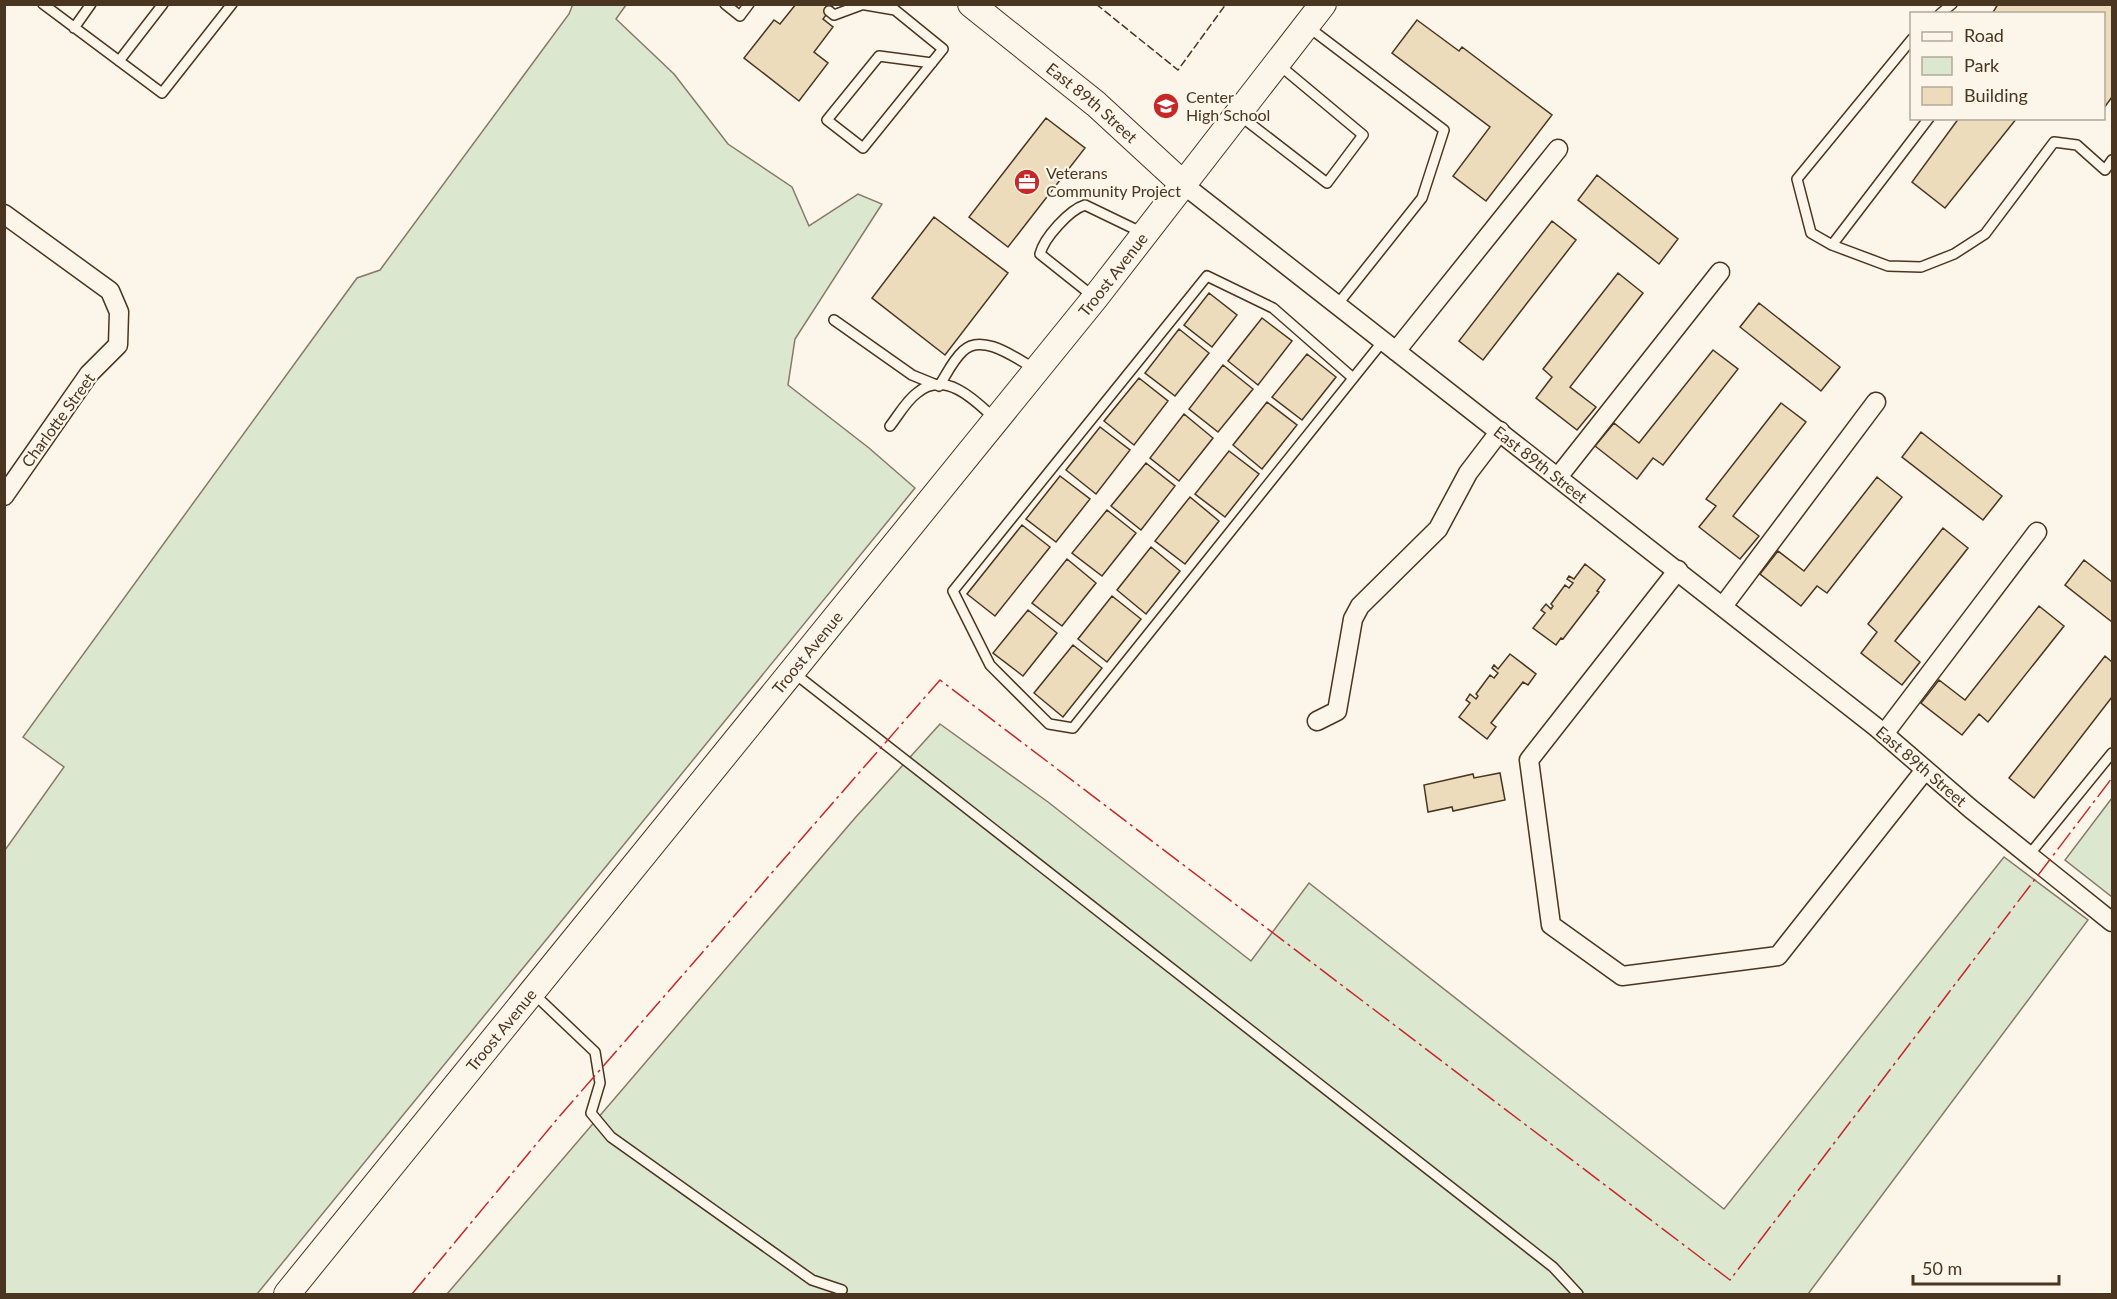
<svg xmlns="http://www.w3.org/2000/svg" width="2117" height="1299" viewBox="0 0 2117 1299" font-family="Lato,sans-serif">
<rect width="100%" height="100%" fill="#fbf6e9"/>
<!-- green -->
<path fill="#dce7d0" stroke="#887966" stroke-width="1.5" d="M573 4 626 5 616 19 674 74 728 144 792 187 809 226 858 194 882 204 795 339 788 385 869 448 915 488 257 1294H5V850L64 767 23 737 357 278 380 270 569 14Z
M940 724 1048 802 1251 961 1309 883 1724 1209 2004 857 2088 920 1808 1294H447L855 818Z
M2112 798V897L2065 860Z"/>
<!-- building -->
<path fill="#ecdcbc" stroke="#4a3520" stroke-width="1.5" d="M796 4H834L823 19 833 27 814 52 828 63 799 101 744 58 774 20 780 24Z
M1998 4H2112V97L2104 108V14H1992Z
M1417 20 1459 51 1462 47 1552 115 1486 201 1453 176 1490 127 1392 53Z
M1046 118 1085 148 1008 247 969 217Z
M1959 118H2017L1945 208 1912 182Z
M1597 175 1678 239 1659 264 1578 200Z
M934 217 1008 273 945 355 872 298Z
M1552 221 1576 240 1483 360 1459 341Z
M1618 273 1643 293 1570 387 1596 407 1577 430 1536 398 1552 377 1543 369Z
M1209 293 1237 315 1212 347 1184 325Z
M1759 303 1840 367 1821 391 1740 327Z
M1262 318 1292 341 1258 385 1228 361Z
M1179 329 1209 353 1175 396 1145 373Z
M1713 350 1738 369 1663 465 1653 458 1637 479 1595 446 1614 423 1639 443Z
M1307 354 1336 377 1302 420 1272 397Z
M1223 365 1253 389 1218 432 1189 409Z
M1139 378 1168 401 1134 445 1104 421Z
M1267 402 1297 425 1262 469 1233 445Z
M1781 403 1806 422 1733 516 1759 536 1740 559 1699 527 1716 506 1706 499Z
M1184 414 1213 438 1179 481 1150 458Z
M1100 427 1130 450 1096 494 1066 470Z
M1921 432 2002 496 1983 520 1902 457Z
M1229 451 1259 474 1225 517 1195 494Z
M1146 463 1175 486 1141 530 1111 506Z
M1060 476 1090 499 1056 542 1026 519Z
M1877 477 1902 497 1827 593 1817 586 1801 606 1760 574 1778 551 1804 571Z
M1190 497 1219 521 1185 564 1155 541Z
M1107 510 1136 533 1102 576 1072 553Z
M1022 525 1050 547 995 616 967 594Z
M1943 528 1968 548 1895 641 1920 662 1902 685 1861 653 1877 632 1868 624Z
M1151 547 1180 571 1146 614 1117 590Z
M1067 559 1096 583 1062 626 1032 603Z
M2084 560 2112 582V622L2065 585Z
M1585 564 1605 580 1597 591 1599 592 1563 639 1561 638 1556 645 1533 628 1545 613 1541 610 1546 604 1551 609 1553 606 1551 604 1565 585 1569 588 1573 583 1567 579 1569 576 1574 579Z
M1112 596 1141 619 1107 662 1078 639Z
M2039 606 2064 626 1988 722 1979 714 1962 735 1921 703 1939 680 1965 700Z
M1028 610 1057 633 1023 676 993 653Z
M1073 645 1102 668 1063 717 1034 693Z
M1510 654 1536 674 1528 685 1523 682 1491 723 1496 727 1487 739 1459 717 1470 703 1466 700 1470 694 1476 699 1478 696 1476 694 1490 675 1494 678 1498 673 1492 668 1494 665 1498 669Z
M2105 656 2112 662V697L2034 798 2009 778Z
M1500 773 1505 800 1453 811 1452 807 1428 812 1424 785 1473 774 1474 778Z"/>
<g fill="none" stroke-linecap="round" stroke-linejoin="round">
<!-- lane casing -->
<g stroke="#4a3520" stroke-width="12">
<path id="lane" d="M43 4 162 93 232 4
M725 4 740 16 749 4
M860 4 895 10 943 49 863 148 827 120 879 56 932 63
M829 11 834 15 861 5
M1940 14 1952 4
M1307 26 1444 130 1422 198 1337 305
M74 28 91 4
M1912 39 1797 179 1811 233 1832 245 1888 266 1921 267 1954 254 1985 234 2054 142 2077 145 2105 170 2112 160
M119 61 163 4
M1239 115 1327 183 1363 135 1278 64
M1832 245 1929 118
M1094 297 1040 254C1044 238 1069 210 1085 205L1143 233
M834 320 912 375 939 386C946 375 953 360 963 351 982 332 1017 359 1035 369
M1353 378 1273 308 1207 276 953 591 990 665 1049 724 1073 728C1176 599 1280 470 1383 341
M890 426C898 416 906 401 917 393 945 369 976 401 995 419
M794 673 1553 1267 1578 1294
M2029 855 2112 753
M534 994 595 1052 600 1083 591 1113 611 1137 812 1280 842 1290"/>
</g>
<!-- street casing -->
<g stroke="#4a3520" stroke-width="21">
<g id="street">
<path id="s1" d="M1184 185 1876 727 1971 809 2112 922"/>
<path d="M4 214 110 291 119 312 118 345 89 374 4 496"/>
<path d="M1396 351 1558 149"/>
<path d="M1558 477 1720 272"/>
<path d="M1678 570 1529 760 1551 925 1622 976 1778 956 1925 770"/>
<path d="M1723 606 1876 402"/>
<path d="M1317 721 1337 711 1353 619 1360 606 1438 529 1468 473 1500 431"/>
<path d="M1884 734 2037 532"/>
</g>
</g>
<!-- secondary casing -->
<g stroke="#4a3520" stroke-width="28">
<g id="secondary">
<path id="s2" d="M971 4 1096 104 1184 185"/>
<path id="s3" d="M287 1294 1095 298 1323 4"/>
</g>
</g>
<!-- lane -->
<use href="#lane" stroke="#fbf6e9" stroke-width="9"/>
<!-- street -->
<use href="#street" stroke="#fbf6e9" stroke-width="18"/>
<!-- secondary -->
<use href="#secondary" stroke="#fbf6e9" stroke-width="26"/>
<!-- fence -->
<path stroke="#4a3520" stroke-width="1.5" stroke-dasharray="8 3" stroke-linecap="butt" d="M1096 4 1178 70 1226 4"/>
<!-- power -->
<path stroke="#c62828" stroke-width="1.5" stroke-dasharray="21 4.5 3 4.5" stroke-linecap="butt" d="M412 1294 558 1118 940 680 1730 1280 2112 778"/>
</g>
<!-- icons -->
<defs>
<g id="school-disc" transform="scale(1.35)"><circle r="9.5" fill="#c62828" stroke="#fbf6e9"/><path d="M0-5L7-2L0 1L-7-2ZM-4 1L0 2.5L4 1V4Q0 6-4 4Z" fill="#fff"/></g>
<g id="office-disc" transform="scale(1.35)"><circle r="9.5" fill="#c62828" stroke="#fbf6e9"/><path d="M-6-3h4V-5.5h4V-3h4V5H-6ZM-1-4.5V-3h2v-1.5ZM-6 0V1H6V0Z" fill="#fff"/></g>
</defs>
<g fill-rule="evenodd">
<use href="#school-disc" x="1166" y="106"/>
<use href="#office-disc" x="1027" y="182"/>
</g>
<g text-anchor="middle" stroke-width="4.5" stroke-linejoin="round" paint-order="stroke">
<!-- poi labels -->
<g font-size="16" fill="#4a3520" stroke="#fbf6e9" text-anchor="start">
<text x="1186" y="103">Center<tspan x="1186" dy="18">High School</tspan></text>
<text x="1046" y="179">Veterans<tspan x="1046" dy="18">Community Project</tspan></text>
</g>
<!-- street labels -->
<g font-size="16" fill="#4a3520" stroke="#fbf6e9">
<text dy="6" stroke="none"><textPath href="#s2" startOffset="156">East 89th Street</textPath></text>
<text dy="6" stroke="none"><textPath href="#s3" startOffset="1312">Troost Avenue</textPath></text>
<text transform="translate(58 420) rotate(-54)" y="6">Charlotte Street</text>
<text dy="6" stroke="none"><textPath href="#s1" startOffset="453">East 89th Street</textPath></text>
<text dy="6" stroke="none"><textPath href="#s3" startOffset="826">Troost Avenue</textPath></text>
<text dy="6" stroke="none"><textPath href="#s1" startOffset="939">East 89th Street</textPath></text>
<text dy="6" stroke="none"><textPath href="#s3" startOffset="340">Troost Avenue</textPath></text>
</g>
</g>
<!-- border -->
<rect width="2117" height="1299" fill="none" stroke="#4a3520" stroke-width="12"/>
<!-- legend -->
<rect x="1910" y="12" width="195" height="108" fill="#fbf6e9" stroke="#b4a999" stroke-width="1.5"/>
<rect x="1922" y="32" width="30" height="9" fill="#fbf6e9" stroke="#b4a999" stroke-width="1.5"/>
<text x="1964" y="42" font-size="18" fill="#4a3520">Road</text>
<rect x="1922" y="57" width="30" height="18" fill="#dce7d0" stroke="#b4a999" stroke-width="1.5"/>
<text x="1964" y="72" font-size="18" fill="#4a3520">Park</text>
<rect x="1922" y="87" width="30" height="18" fill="#ecdcbc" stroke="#b4a999" stroke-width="1.5"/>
<text x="1964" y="102" font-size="18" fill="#4a3520">Building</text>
<!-- scale -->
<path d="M1913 1275v9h146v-9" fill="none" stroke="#4a3520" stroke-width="3"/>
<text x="1922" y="1275" font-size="18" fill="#4a3520" stroke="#fbf6e9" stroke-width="4.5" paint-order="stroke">50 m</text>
</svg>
